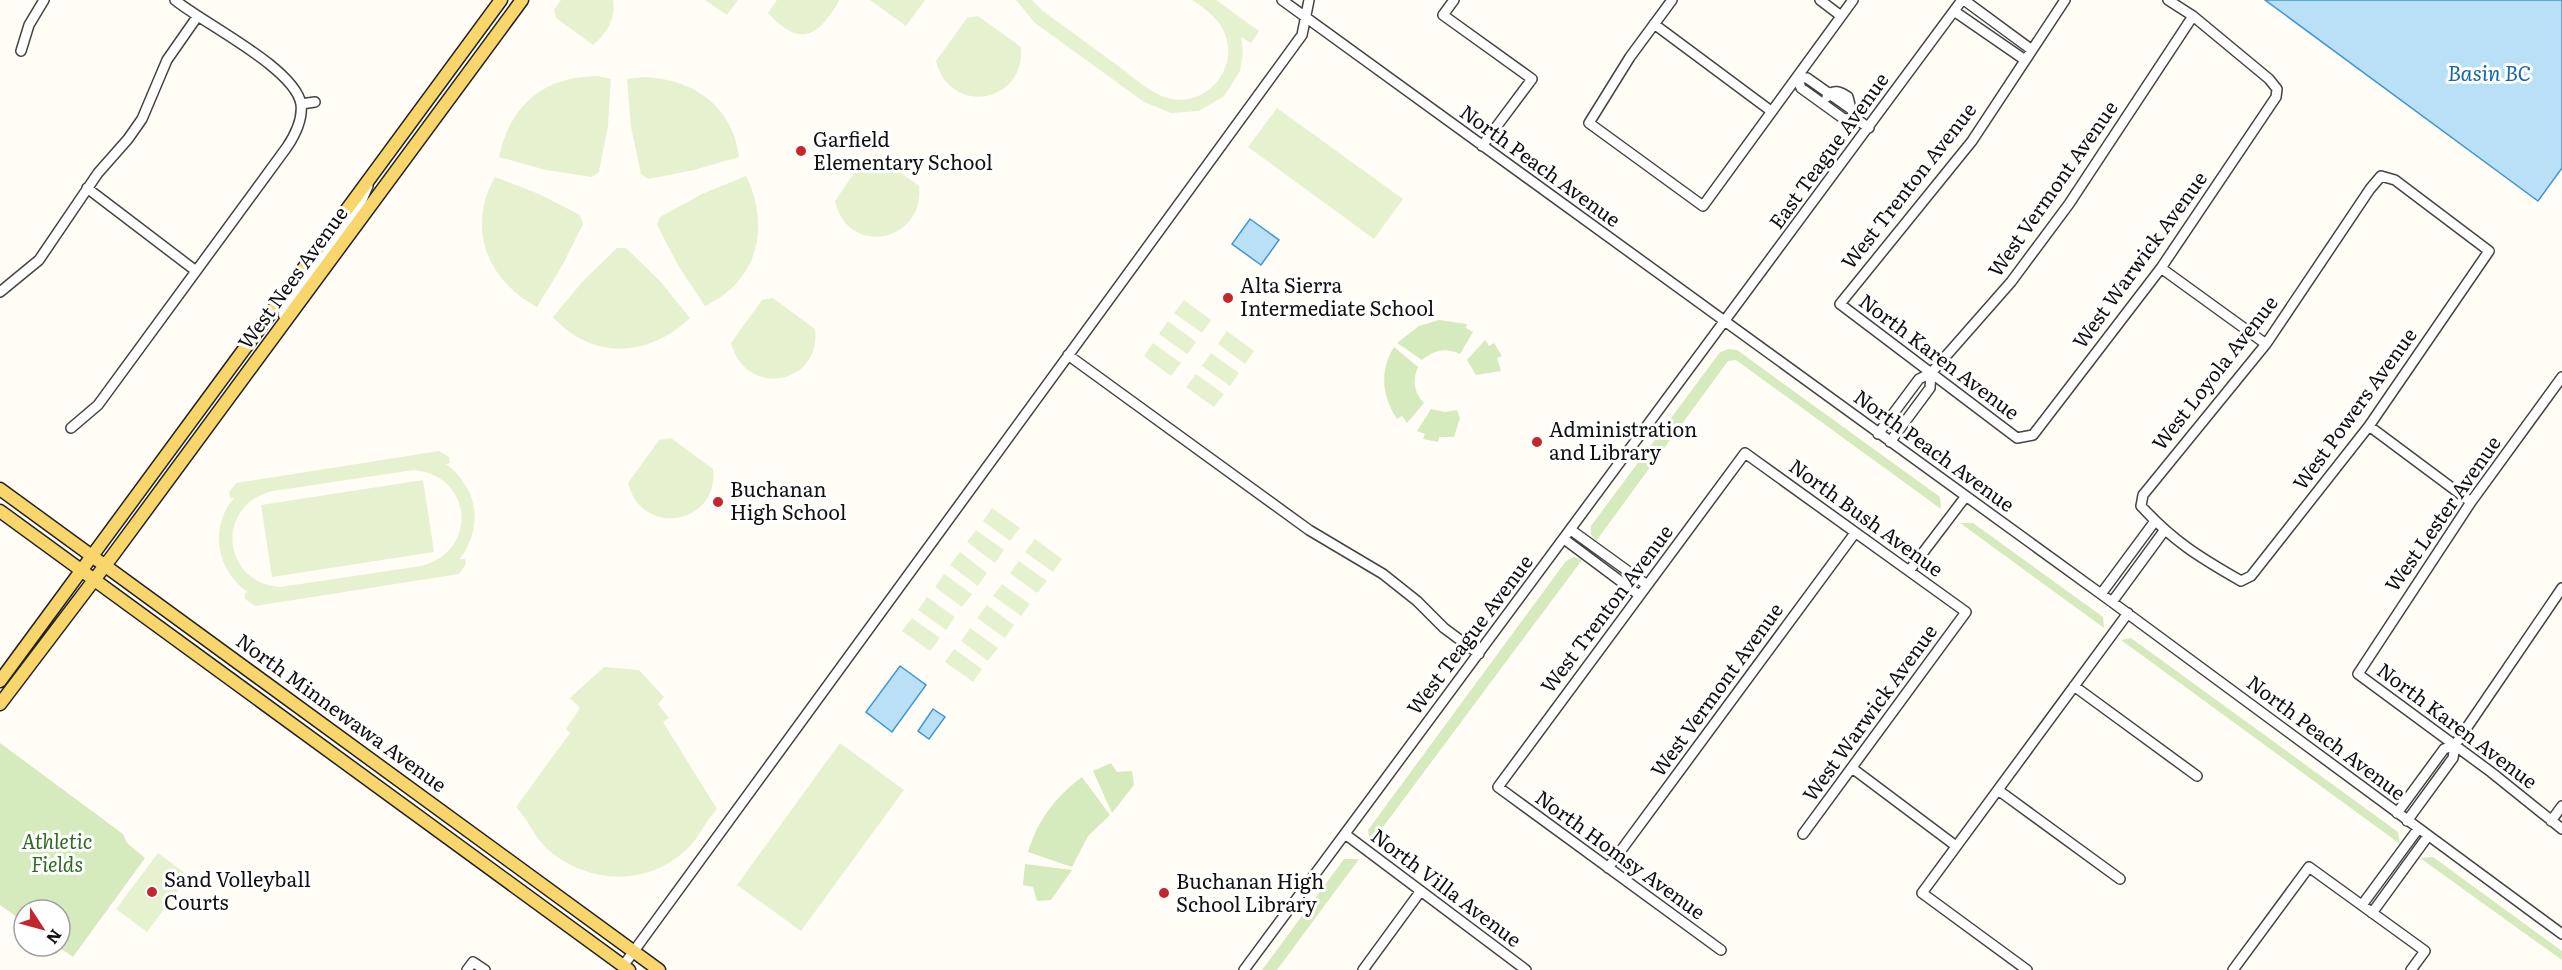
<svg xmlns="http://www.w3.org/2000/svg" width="2562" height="970" viewBox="0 0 2562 970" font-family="Literata,serif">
<rect width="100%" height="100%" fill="#fffdf5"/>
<!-- green -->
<path fill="#d5ebbd" d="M1439 320 1467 324 1466 328 1473 332 1460 354C1446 347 1434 350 1422 360L1397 343 1419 326Z
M1485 340 1489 346 1494 343 1502 356 1497 358 1501 371 1476 375 1467 360Z
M1394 347 1418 367C1412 381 1414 392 1424 403L1407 423 1402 416 1397 419C1382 397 1379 371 1394 347Z
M1729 349 1737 350 1940 497 1941 509 1736 360 1728 361 1596 541 1591 534V526L1720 352Z
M1431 409 1445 412 1457 410 1460 418 1454 437H1439L1438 442 1423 439 1425 434 1417 431Z
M1960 523H1973L2103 617 2104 628Z
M1574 557 1582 560 1371 843 1368 830 1566 561Z
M2131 638 2398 832 2400 844 2121 640Z
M0 743 123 834 127 843 145 858 73 957 57 946H60V910H24V922L0 905Z
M1111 763 1117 772 1132 771 1134 785 1112 813 1093 771Z
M1082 777 1110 815 1088 836 1072 867 1028 852C1038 820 1055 797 1082 777Z
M2433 857 2562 951V960L2420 858Z
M1344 859H1359L1277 970H1262Z
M1025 864 1072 870 1051 900 1037 901 1033 887 1023 885Z"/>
<!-- pitch -->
<path fill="#e6f2cf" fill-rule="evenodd" d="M561 0H613C616 20 607 32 593 45L556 18 554 10Z
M705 0H738L727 15Z
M777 0H839V1C818 36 801 49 768 13Z
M870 0H925L906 26Z
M1016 0H1032L1043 11C1069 30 1095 49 1121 68 1136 79 1152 95 1171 99 1209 106 1240 66 1224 32 1218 17 1205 9 1192 0H1216L1259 31 1251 43 1241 37 1243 52 1240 71 1224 96 1199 111 1171 113 1144 102 1035 23Z
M978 16 1021 47C1026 103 950 117 936 61L967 18Z
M598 76 611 79 608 126 599 172 592 177 546 170 499 157C510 105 544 76 598 76Z
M645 77C693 79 733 106 739 157L694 170 648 179 641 174 631 127 627 79Z
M1277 108 1403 199 1374 239 1248 147Z
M877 155 919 186C925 243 847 257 835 201L865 157Z
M746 176C771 227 758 281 705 306L679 267 657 225 660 217 702 194Z
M495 177 539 194 580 215 583 224 562 266 537 307C487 280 466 228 495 177Z
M617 248H626L660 281 690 318C649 357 593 361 553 317L583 281Z
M773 298 815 329C822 385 746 399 731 343L762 300Z
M1184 300 1211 320 1202 333 1174 313Z
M1168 321 1196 342 1187 354 1159 334Z
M1227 331 1254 351 1245 364 1218 344Z
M1153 343 1181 363 1171 376 1144 356Z
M1211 353 1239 373 1230 386 1202 366Z
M1196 374 1224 394 1214 407 1186 387Z
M671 438 713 469C720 524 642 539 628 483L659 440Z
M439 451 449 457 450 463 446 464C478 488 484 526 460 559H465L466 564 459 574 255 606 245 599V593L248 592C216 571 209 527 234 498H230L229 492 236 483ZM414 470C474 476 478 552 421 566L280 587C221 583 215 504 273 491Z
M423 480 434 552 272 577 261 505Z
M992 508 1020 528 1010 541 983 521Z
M976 530 1004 550 995 563 967 542Z
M1035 539 1062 559 1053 572 1025 552Z
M960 552 987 573 978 586 950 565Z
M1019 561 1047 581 1037 593 1010 573Z
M944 574 972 594 962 607 935 587Z
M1002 584 1030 604 1021 616 993 596Z
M927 597 955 617 946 630 918 610Z
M987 605 1014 625 1005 638 977 618Z
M912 618 940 638 930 651 902 631Z
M970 628 998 648 988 661 961 641Z
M954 649 982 669 973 682 945 662Z
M604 667 639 670 664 697 658 704 669 718 663 722 717 809C705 821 700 837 687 849 646 888 587 884 546 848 534 836 528 819 516 807L570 733 566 729 580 708 570 698Z
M840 743 904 790 801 931 737 885Z
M158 853 189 876 147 932 116 909Z"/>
<!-- water -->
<path fill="#b9e0f7" stroke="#3f96cf" stroke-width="1.5" d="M2265 0H2562V168L2538 201Z
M1250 219 1279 240 1261 265 1232 244Z
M900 666 926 685 892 732 866 712Z
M933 709 945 717 929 739 918 731Z"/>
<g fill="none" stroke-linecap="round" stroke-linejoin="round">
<!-- minor casing -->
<g stroke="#444" stroke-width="12">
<path id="minor" d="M1282 0 2112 602 2562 934
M1454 0 1443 15 1532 79 1482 146
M1672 0 1630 57 1589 123 1703 206 1853 0
M1820 0 1841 16
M1964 0 2032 50
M2065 0 1972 141 1840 304 2017 438 2033 435 2161 268 2276 97 2277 89 2269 79 2193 16 2168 0
M1954 11 2025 60
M1654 24 1771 111
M21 51 29 25 44 0
M1797 77 1807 78 1851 109 1855 118 1869 128
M1797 77 1801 88 1844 119 1855 118
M1827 97C1833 88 1841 92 1848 97L1851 109
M301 104 315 102
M2381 176 2395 180 2489 251 2369 426 2251 576 2241 581C2199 557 2173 541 2141 506L2143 495 2266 344 2370 189Z
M87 188 196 271
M2161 268 2266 344
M0 292 39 260 98 173 128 139 142 119 167 60 197 17
M286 321 283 314 285 307 362 200 368 186
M1068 355 1309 530 1383 574 1417 601 1444 628 1479 654
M2562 377 2471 502 2358 674 2491 772 2562 829
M2369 426 2471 502
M71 428 98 405 287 147C295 135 303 120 301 104 295 68 204 24 175 0
M1878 434 1919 379 1931 373 2011 282 2069 204 2193 16
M1890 442 1930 388 1931 373
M1571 530 1647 585
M1564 539 1639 595
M1909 571 1966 496
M2101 594 2155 521
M2112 602 2164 531
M2074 686 2197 776
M1852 768 1956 846
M1998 790 2120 879
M2397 813 2444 749 2455 745
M2407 821 2453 758 2455 745 2562 588
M2551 821 2562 806
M1345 834 1526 970
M1608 868 1855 533
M2362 905 2418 829
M2372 913 2428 836
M1721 950 1498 787 1745 453 1966 612 1803 834
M623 966 1302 35 1309 0
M467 970 473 962 485 970
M1244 970 1962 0
M1363 970 1420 892
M2027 970 1922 893 2128 613
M2233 970 2309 867 2425 951 2411 970"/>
</g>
<!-- major casing -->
<g stroke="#222" stroke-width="15">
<path id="major" d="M0 489 659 970
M0 511 629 970
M0 681 501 0
M0 704 113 555 522 0"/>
</g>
<!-- minor -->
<use href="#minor" stroke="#fff" stroke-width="9"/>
<!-- major -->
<use href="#major" stroke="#f9d66b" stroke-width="12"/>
</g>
<!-- markers -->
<g fill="#c4262e" stroke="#fff" stroke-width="2">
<circle cx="801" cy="151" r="6"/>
<circle cx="1228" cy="298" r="6"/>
<circle cx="1537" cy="442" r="6"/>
<circle cx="718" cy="502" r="6"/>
<circle cx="152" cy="892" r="6"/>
<circle cx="1164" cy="893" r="6"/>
</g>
<g text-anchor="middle" stroke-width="6" stroke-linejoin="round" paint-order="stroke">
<!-- poi labels -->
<g font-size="20" fill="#111" stroke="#fff" text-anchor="start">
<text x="813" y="147">Garfield<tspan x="813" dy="23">Elementary School</tspan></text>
<text x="1240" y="293">Alta Sierra<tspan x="1240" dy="23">Intermediate School</tspan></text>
<text x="1549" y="437">Administration<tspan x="1549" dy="23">and Library</tspan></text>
<text x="730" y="497">Buchanan<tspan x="730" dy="23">High School</tspan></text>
<text x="164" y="887">Sand Volleyball<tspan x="164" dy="23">Courts</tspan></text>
<text x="1176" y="889">Buchanan High<tspan x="1176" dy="23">School Library</tspan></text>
</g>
<!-- street labels -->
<g font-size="20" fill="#111" stroke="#fff">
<text transform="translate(1829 151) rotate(-54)" y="7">East Teague Avenue</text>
<text transform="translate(1540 166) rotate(36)" y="7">North Peach Avenue</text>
<text transform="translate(1909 186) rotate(-52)" y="7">West Trenton Avenue</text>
<text transform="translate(2053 189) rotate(-55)" y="7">West Vermont Avenue</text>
<text transform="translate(2140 260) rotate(-54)" y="7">West Warwick Avenue</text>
<text transform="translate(293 278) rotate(-54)" y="7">West Nees Avenue</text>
<text transform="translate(1939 357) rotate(37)" y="7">North Karen Avenue</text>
<text transform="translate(2215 373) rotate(-52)" y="7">West Loyola Avenue</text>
<text transform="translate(2355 409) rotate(-54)" y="7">West Powers Avenue</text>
<text transform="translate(1934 451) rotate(36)" y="7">North Peach Avenue</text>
<text transform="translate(2443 514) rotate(-55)" y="7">West Lester Avenue</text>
<text transform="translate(1866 518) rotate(36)" y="7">North Bush Avenue</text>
<text transform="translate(1607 609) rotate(-53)" y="7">West Trenton Avenue</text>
<text transform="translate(1470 635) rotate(-53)" y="7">West Teague Avenue</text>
<text transform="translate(1717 690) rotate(-54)" y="7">West Vermont Avenue</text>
<text transform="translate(341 713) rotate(36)" y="7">North Minnewawa Avenue</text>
<text transform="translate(1870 713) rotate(-54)" y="7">West Warwick Avenue</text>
<text transform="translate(2457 726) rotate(37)" y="7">North Karen Avenue</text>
<text transform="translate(2326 738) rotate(37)" y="7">North Peach Avenue</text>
<text transform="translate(1620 855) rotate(36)" y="7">North Homsy Avenue</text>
<text transform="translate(1446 888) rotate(37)" y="7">North Villa Avenue</text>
</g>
<!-- park labels -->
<g font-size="20" font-style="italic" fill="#2f6b1f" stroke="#fff">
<text x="57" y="849">Athletic<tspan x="57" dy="23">Fields</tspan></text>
</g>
<!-- water labels -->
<g font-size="21" font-style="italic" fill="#1768a6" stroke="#fff">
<text x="2489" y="81">Basin BC</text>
</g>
</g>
<!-- north arrow -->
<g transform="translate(42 928) rotate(126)"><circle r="28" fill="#ffffff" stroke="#a0a0a0" stroke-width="1.5"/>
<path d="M0-4.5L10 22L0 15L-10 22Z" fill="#c4262e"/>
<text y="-9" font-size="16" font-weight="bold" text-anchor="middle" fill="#111111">N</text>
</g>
</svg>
